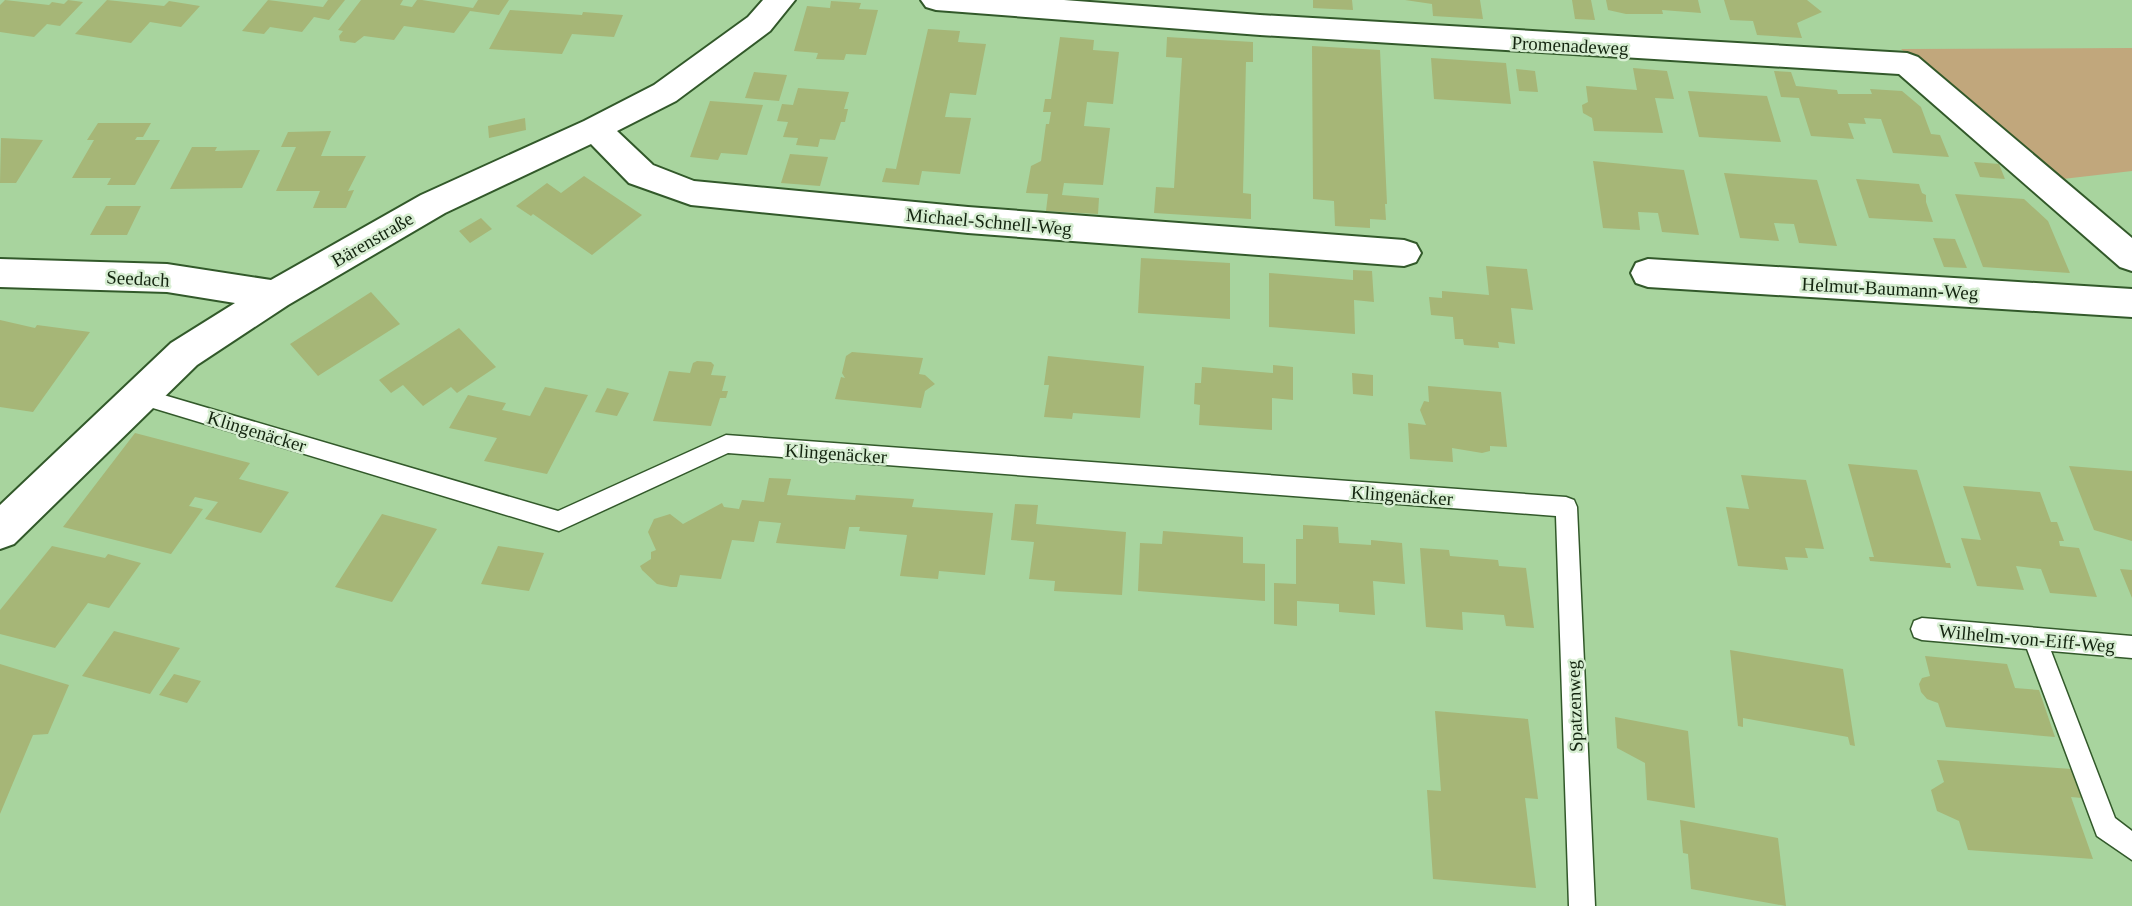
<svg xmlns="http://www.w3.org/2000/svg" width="2132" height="906" viewBox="0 0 2132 906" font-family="Georgia,serif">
<rect width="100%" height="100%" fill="#a8d49e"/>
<!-- green -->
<path fill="#c1a77c" d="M2132 48V171L2054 180 1901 49Z"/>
<!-- building -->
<path fill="#a6b677" d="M5 0 49 5 52 2 64 4 68 0 83 2 60 26 47 24 34 37 0 32V5Z
M107 0 164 6 169 1 200 6 181 27 150 22 131 43 75 34Z
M268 0 323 7 328 0H345L329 20 314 17 302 32 270 27 264 34 242 31Z
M361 0H403L400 5 412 7 417 0H422L473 8 478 0H509L499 15 470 11 454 33 404 26 394 40 364 36 355 43 340 41 339 36 343 31 338 30Z
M1313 0H1352L1353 10 1313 8Z
M1405 0H1480L1483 19 1433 16 1432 4Z
M1572 0H1591L1595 20 1575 19Z
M1606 0H1698L1701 13 1662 10 1663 14H1626L1608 10Z
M1724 0H1807L1822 12 1797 23 1802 38 1757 35 1753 21 1730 20Z
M831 1 861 3 859 9 878 10 866 55 846 54 844 60 816 59 818 53 794 51 807 6 830 8Z
M510 10 582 15 583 12 623 15 614 37 572 34 562 54 489 49Z
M928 29 960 31 958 42 986 44 976 95 950 93 945 117 971 118 960 174 922 171 919 185 882 182 886 168 896 169Z
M1060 37 1094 40 1093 50 1119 52 1113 104 1087 102 1084 126 1110 128 1103 185 1064 183 1062 195 1099 198 1098 214 1046 211 1048 194 1026 193 1031 166 1041 161 1046 124H1049L1051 112H1043L1045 99H1051Z
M1167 37 1253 42V62H1246L1243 193 1251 194V219L1154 213 1156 187 1174 188 1182 58 1166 57Z
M1312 46 1380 50 1387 204H1385L1386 220 1370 219V228L1335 226 1334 201 1313 199Z
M1431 58 1506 63 1511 104 1434 99Z
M1633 68 1667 71 1674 99 1655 98 1663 133 1594 131 1592 118 1583 113 1582 105 1588 102 1586 86 1637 90Z
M1516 69 1535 71 1538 92 1519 91Z
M1774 71 1791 72 1796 86 1837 90 1838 94H1872L1870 89 1902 91 1921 107 1931 134 1940 135 1949 157 1893 153 1881 119 1864 118 1866 124 1848 123 1854 139 1811 136 1799 98 1781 97Z
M754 72 787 75 779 101 745 98Z
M798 88 849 92 844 109H848L845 122H841L835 140 820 139 818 147 796 145 798 138 783 137 788 122 777 121 782 104 793 105Z
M1688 91 1767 96 1781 142 1699 137Z
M710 101 763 105 747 155 721 153 718 160 690 157Z
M525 118 526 130 489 138 488 126Z
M98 123H151L143 137H137L135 140H160L135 185H107L111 178H72L94 140H87Z
M331 131 321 156H366L348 191 354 190 346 208H313L320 191H276L296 147H281L288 132Z
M1 138 43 140 16 183H0Z
M192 147H217L215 151 260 150 242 188 170 189Z
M790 154 828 157 820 186 781 183Z
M1593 161 1684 170 1699 235 1662 232 1658 213 1638 212 1640 230 1603 228Z
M1974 162 1999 164 2005 179 1980 177Z
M1724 173 1817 180 1837 246 1799 243 1794 224 1774 223 1779 241 1740 238Z
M584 176 642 215 592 255 533 214 531 216 516 206 547 183 561 193Z
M1856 179 1919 184 1922 193 1926 195V202L1933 222 1869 218Z
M1955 194 2024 199 2048 221 2070 273 1983 267Z
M106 206H141L127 235H90Z
M481 218 492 229 470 243 459 231Z
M1933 238 1955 239 1967 268 1944 267Z
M1141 258 1230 263V319L1138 313Z
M1486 266 1527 269 1533 310 1511 308 1515 344 1498 342 1499 348 1464 345 1463 339H1455L1453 317 1431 315 1429 297 1442 298V291L1489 295Z
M1353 270 1372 271 1374 302 1354 300 1355 334 1269 327V273L1353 280Z
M371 292 400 324 318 376 290 344Z
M0 320 35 328 37 325 90 332 33 412 0 407Z
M459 328 496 367 457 393 451 387 423 406 403 385 391 393 379 380Z
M852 352 923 358 919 374 925 375 935 384 925 391 921 408 835 399 841 377 845 378 842 373 846 356Z
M1048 356 1144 366 1140 418 1073 413 1072 419 1044 417 1049 385H1044Z
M697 361 711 362 714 365 711 375 726 376 722 391H728L726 398H720L711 426 653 421 669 371 690 373 693 363Z
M1273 365 1293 367V400L1272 398V430L1199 425 1200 405 1194 404 1195 383H1201L1202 367 1273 373Z
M1352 373 1373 375V396L1353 394Z
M1428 386 1501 392 1507 447 1490 446V451L1482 453 1452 448 1453 462 1410 459 1408 423 1426 425 1420 410 1424 401 1429 402Z
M545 387 588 395 547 474 484 461 497 438 449 428 468 395 506 403 502 410 530 416Z
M607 388 629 393 617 416 595 412Z
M135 433 250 463 239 479 289 492 261 533 205 519 218 502 195 497 189 506 203 509 171 554 63 527Z
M1848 464 1917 470 1946 563H1950L1951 568 1870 561 1869 557H1874Z
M2069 466 2132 471V541L2094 530Z
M1741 475 1806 480 1824 549 1805 548 1808 558 1785 557 1788 570 1738 566 1726 507 1749 509Z
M769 478 791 479 787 495 855 500 856 495 914 499 912 507 993 513 985 575 939 571 938 579 900 576 907 535 859 531 860 527H849L845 549 776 543 781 523 759 521 754 542 732 540 721 579 680 575 677 587H671L657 584 642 570 640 566 651 559V552L656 550 648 532 654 519 670 514 683 524 722 503 724 507 739 509 742 500 764 502Z
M1963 486 2040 492 2051 522H2057L2064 541H2059L2060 546 2079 548 2097 597 2050 593 2041 569 2016 566 2024 590 1977 586 1961 538 1981 540Z
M1015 504 1038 505 1036 524 1126 532 1122 595 1054 591 1055 581 1029 579 1034 542 1011 540Z
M382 514 437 529 392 602 335 587Z
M1303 525 1338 527 1339 543 1371 545V540L1402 543 1405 584 1373 581 1375 615 1339 612V604L1297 601V626L1274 624V583L1296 584V539H1303Z
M1163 531 1243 537V563L1265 564V601L1138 591 1140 543 1162 544Z
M52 546 105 558 108 554 141 563 109 608 88 603 55 648 0 634V610Z
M498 546 544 553 529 591 481 584Z
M1420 548 1449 550 1450 556 1498 560 1499 566 1526 568 1534 628 1506 626 1504 615 1462 612 1463 630 1426 627Z
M2120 569 2132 570V598Z
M114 631 180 648 150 694 82 676Z
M1730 650 1843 669 1855 746 1850 745 1848 737 1743 718V727L1738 726Z
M1925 656 2007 664 2015 688 2039 690 2055 737 1946 727 1938 703 1927 699 1921 692 1919 684 1922 678 1930 676Z
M0 664 69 685 48 734 33 735 0 814Z
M174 674 201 681 187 703 159 695Z
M1435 711 1528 719 1538 799 1525 798 1536 888 1433 879 1427 790 1441 791Z
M1615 717 1688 731 1695 808 1647 800 1645 763 1617 748Z
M1937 760 2072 769 2082 798 2071 797 2093 859 1968 850 1959 821 1937 811 1931 790 1944 782Z
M1680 820 1778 838 1786 906 1691 889 1688 854 1683 853Z"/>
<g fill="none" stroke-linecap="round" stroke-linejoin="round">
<!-- service casing -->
<g stroke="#32592a" stroke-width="3">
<path id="service" d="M140 388 558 511 726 435 1566 497 1574 500 1577 507 1595 906H1569L1556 516 728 453 559 531 133 402 130 396 133 390Z
M1922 618 2132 636V658L2051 651 2115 818 2132 831V860L2097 836 2027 649 1922 640 1914 637 1911 629 1914 621Z"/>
</g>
<!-- minor casing -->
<g stroke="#32592a" stroke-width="4">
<path id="minor" d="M763 0H795L770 31 676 101 617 131 653 165 694 181 968 207 1404 240 1416 244 1421 253 1416 262 1404 266 968 233 691 205 629 183 591 144 445 213 288 305 197 365 14 544 0 549V505L171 343 235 303 167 292 0 287V259L167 264 271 280 421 195 584 121 654 85 748 17Z
M921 0H1064L1260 15 1907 53 1918 57 2132 238V271L2120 267 1899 74 1260 35 936 10 926 7Z
M1648 259 2132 289V317L1648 287 1636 283 1631 273 1636 263Z"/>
</g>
<!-- service -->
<use href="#service" fill="#fff" fill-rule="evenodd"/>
<!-- minor -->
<use href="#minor" fill="#fff" fill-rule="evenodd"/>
</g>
<g text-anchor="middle" stroke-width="5" stroke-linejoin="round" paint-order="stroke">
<!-- street labels -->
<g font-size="19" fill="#142510" stroke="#d7eed2">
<text transform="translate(1570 45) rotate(3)" y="7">Promenadeweg</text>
<text transform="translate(989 221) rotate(5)" y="7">Michael-Schnell-Weg</text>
<text transform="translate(372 239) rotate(-30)" y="7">Bärenstraße</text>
<text transform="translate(138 278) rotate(3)" y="7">Seedach</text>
<text transform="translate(1890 288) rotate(3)" y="7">Helmut-Baumann-Weg</text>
<text transform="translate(257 431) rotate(17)" y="7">Klingenäcker</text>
<text transform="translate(836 453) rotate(4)" y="7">Klingenäcker</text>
<text transform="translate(1402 495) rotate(4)" y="7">Klingenäcker</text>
<text transform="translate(2027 638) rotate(5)" y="7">Wilhelm-von-Eiff-Weg</text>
<text transform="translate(1574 706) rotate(-92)" y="7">Spatzenweg</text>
</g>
</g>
</svg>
